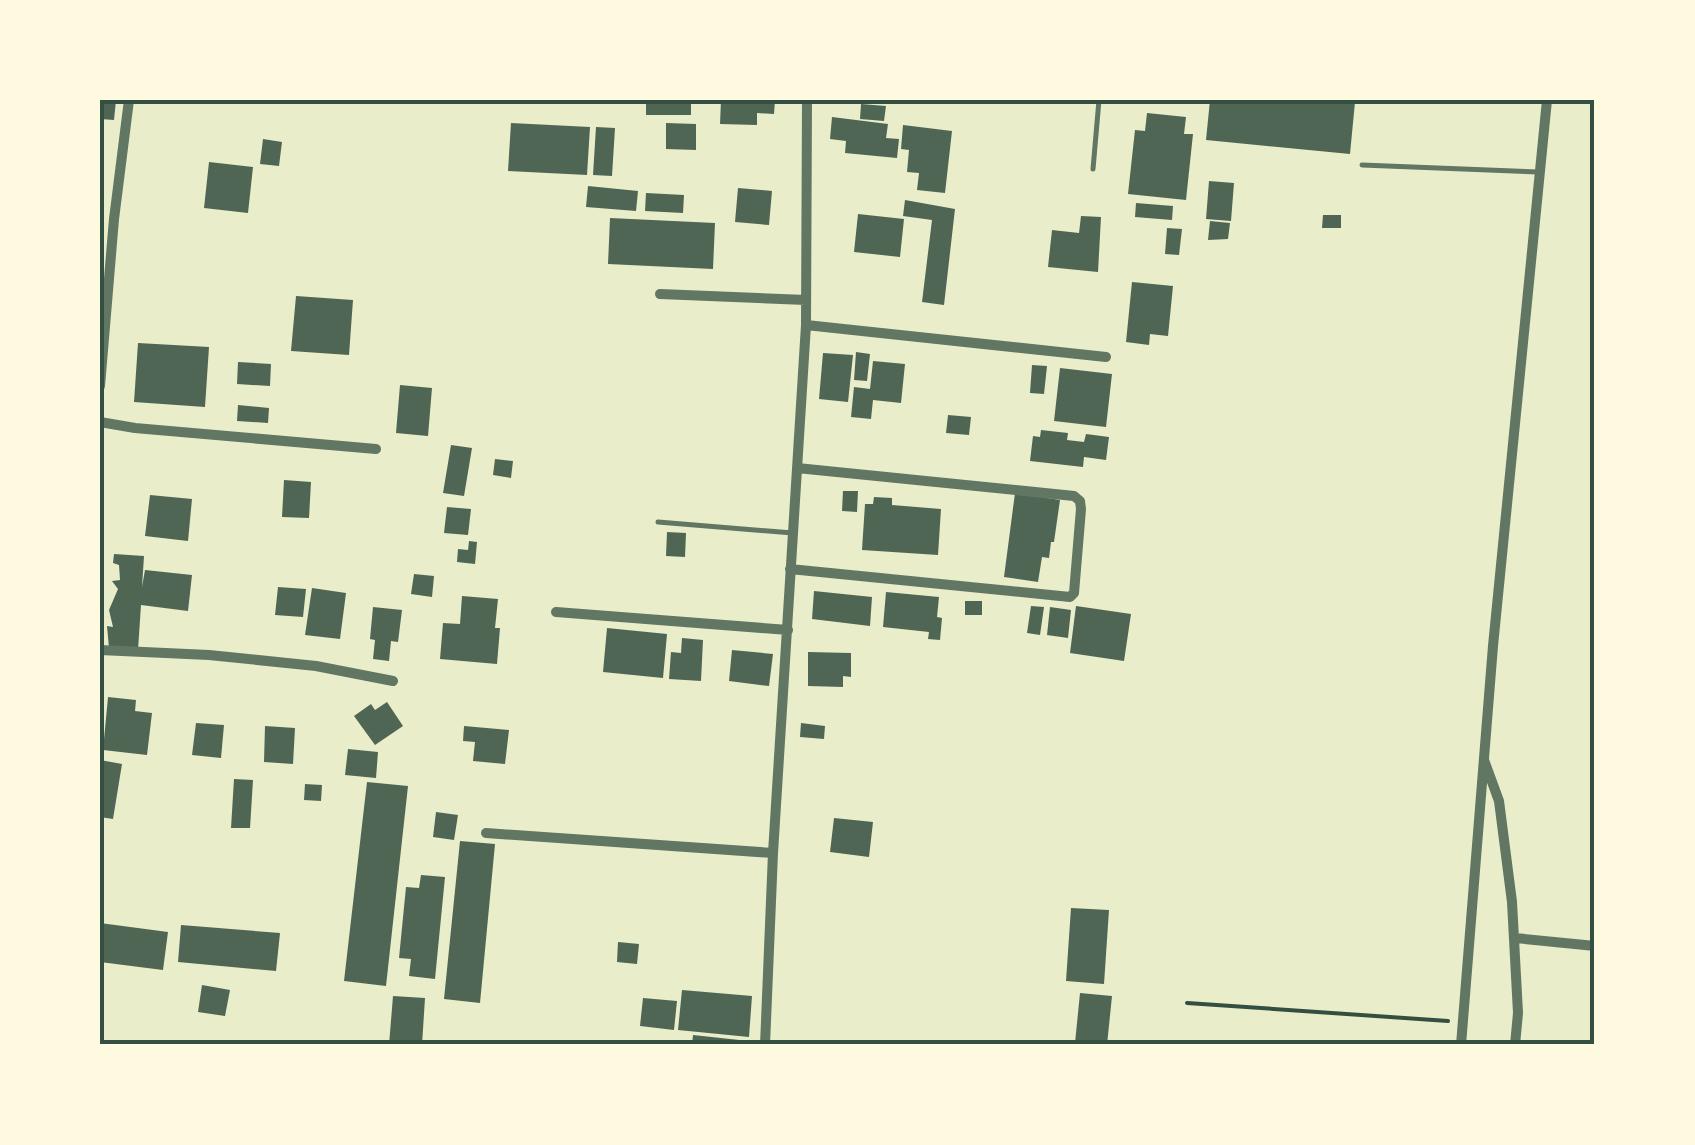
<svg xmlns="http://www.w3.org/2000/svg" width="1695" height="1145" viewBox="0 0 1695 1145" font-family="Merriweather,serif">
<rect width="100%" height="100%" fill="#e9edc9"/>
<!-- building -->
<path fill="#4f6655" d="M100 100H116L114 120 100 119Z
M646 100H691V115H646Z
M721 100H775L774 114 757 113V125L720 124Z
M1210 100 1355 102 1350 154 1206 140Z
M861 104 886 106 884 121 860 119Z
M1147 113 1186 117 1184 134H1193L1186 200 1128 194 1135 130 1145 131Z
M832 117 888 124 886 138 899 139 897 158 845 153 846 141 830 139Z
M511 123 590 127 587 175 508 171Z
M666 123 696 124V150L666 149Z
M903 125 952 131 945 193 917 190 919 173 907 172 909 150 901 149Z
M596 127 615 128 612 176 593 175Z
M263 139 282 142 279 166 260 164Z
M209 162 253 167 248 213 204 208Z
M1209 181 1234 183 1231 221 1206 219Z
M588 186 638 191 636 211 586 207Z
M738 188 772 191 769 225 735 222Z
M646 193 684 195 683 213 645 211Z
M905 200 955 209 944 305 922 302 932 220 903 216Z
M1136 203 1173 206 1172 220 1135 217Z
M858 214 904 219 900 257 854 252Z
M1323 215H1341V228H1322Z
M1081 216 1101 217 1098 272 1048 267 1052 230 1079 233Z
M610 218 715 223 713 269 608 264Z
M1210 221 1230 223 1228 239 1208 240Z
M1167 228 1182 229 1179 255 1165 254Z
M1132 282 1173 286 1168 336 1150 334 1149 345 1126 342Z
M296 296 353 300 349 355 291 351Z
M138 343 209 347 205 407 134 402Z
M856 352 870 354 867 381 854 380Z
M823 353 853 355 848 402 819 399Z
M873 361 905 364 901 403 873 400 871 419 851 417 854 387 870 389Z
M238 362 271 364 270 386 237 384Z
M1032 365 1047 366 1044 394 1030 393Z
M1060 368 1112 374 1106 427 1054 421Z
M400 385 432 388 428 436 396 433Z
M238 405 269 408 268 423 237 421Z
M948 415 971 417 969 435 946 433Z
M1041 430 1068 433 1067 440 1084 442 1086 434 1109 437 1106 460 1084 457 1083 467 1030 461 1033 436 1040 437Z
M451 445 472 448 464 496 443 493Z
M495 459 513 461 511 478 493 475Z
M284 480 311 482 309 518 282 517Z
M843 491H858L857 512 842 511Z
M1015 493 1060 500 1054 542H1051L1049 558 1042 557 1038 582 1004 577Z
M150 495 192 499 188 541 145 536Z
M874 497 892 498V505L941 509 938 555 862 550 865 504H873Z
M447 507 471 509 468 535 444 533Z
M667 532 686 533 685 557 666 556Z
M469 541 477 542 475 564 457 562 458 549 468 550Z
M114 554 144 556 142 587 145 570 192 575 188 611 141 605 138 650 109 648 107 626 113 627 109 610 118 589 112 581 120 580 119 565 113 563Z
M414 574 434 576 432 597 411 594Z
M278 587 306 589 303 617 275 615Z
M312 588 346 593 340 639 305 635Z
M814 591 872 597 870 626 812 619Z
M886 592 939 597 937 617 942 618 940 640 928 639 929 632 883 627Z
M462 596 498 599 495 628H500L497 664 440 659 443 623 460 624Z
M965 601H982V615H965Z
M1031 606 1044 607 1040 635 1027 633Z
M1076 606 1131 614 1124 661 1070 653Z
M373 607 402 610 398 642 391 641 389 661 373 659 375 640 370 639Z
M1050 607 1071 610 1068 638 1047 635Z
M607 628 667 634 663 678 603 672Z
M682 638 703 640 701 681 669 679 671 652 681 653Z
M732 650 773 654 769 686 729 681Z
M808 652 851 653V677L843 676V687L808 686Z
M108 697 136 700 135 711 152 713 147 755 103 750Z
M387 702 403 726 375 745 354 716 371 704 375 710Z
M196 723 224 725 221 758 192 755Z
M801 723 825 726 824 739 800 737Z
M265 726 295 728 293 764 264 762Z
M464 726 509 730 505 764 473 761 475 742 463 741Z
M348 749 378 752 376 778 345 775Z
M100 760 122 764 113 819 100 817Z
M234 779 253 780 250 828H231Z
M367 782 408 786 386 986 344 981Z
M305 784 322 785 321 801 304 800Z
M436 812 458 815 454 840 433 837Z
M834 818 873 822 869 857 830 852Z
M460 841 495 844 480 1003 444 999Z
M421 875 445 877 435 979 409 976 411 959 399 958 406 887 419 888Z
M1071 908 1109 910 1104 984 1066 981Z
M100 923 168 932 163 970 100 962Z
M181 925 280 933 276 971 178 962Z
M618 942 639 944 637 964 617 962Z
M202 985 230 990 225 1016 198 1012Z
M682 990 752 996 749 1037 678 1030Z
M1080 993 1112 996 1107 1045 1075 1043Z
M393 996 425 998 422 1045H389Z
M643 998 677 1001 674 1030 640 1026Z
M693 1035 758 1042 757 1045H692Z"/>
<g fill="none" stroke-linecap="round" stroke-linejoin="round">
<!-- path -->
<path stroke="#344e41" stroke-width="4" d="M1187 1003 1448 1021"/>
<!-- service -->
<path stroke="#617663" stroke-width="5" d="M1362 165 1539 172
M1093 169 1099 100
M658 522 793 533"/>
<!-- minor -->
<path stroke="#617663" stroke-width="10" d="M660 294 806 300
M806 325 1106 357
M100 386 114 219 129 100
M100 422 135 428 376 449
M790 569 1070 597 1074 593 1081 509 1080 501 1074 496 797 468
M556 612 788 630
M100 650 209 655 316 666 393 681
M1484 760 1499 801 1512 902 1518 1013 1515 1045
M486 833 773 853
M1515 938 1595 946
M765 1045 773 853 806 325 807 100
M1461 1045 1493 646 1547 100"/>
</g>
<!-- border -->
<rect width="1695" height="1145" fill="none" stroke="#fefae0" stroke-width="205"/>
<rect x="102" y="102" width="1490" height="940" fill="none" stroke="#344e41" stroke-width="4"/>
</svg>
